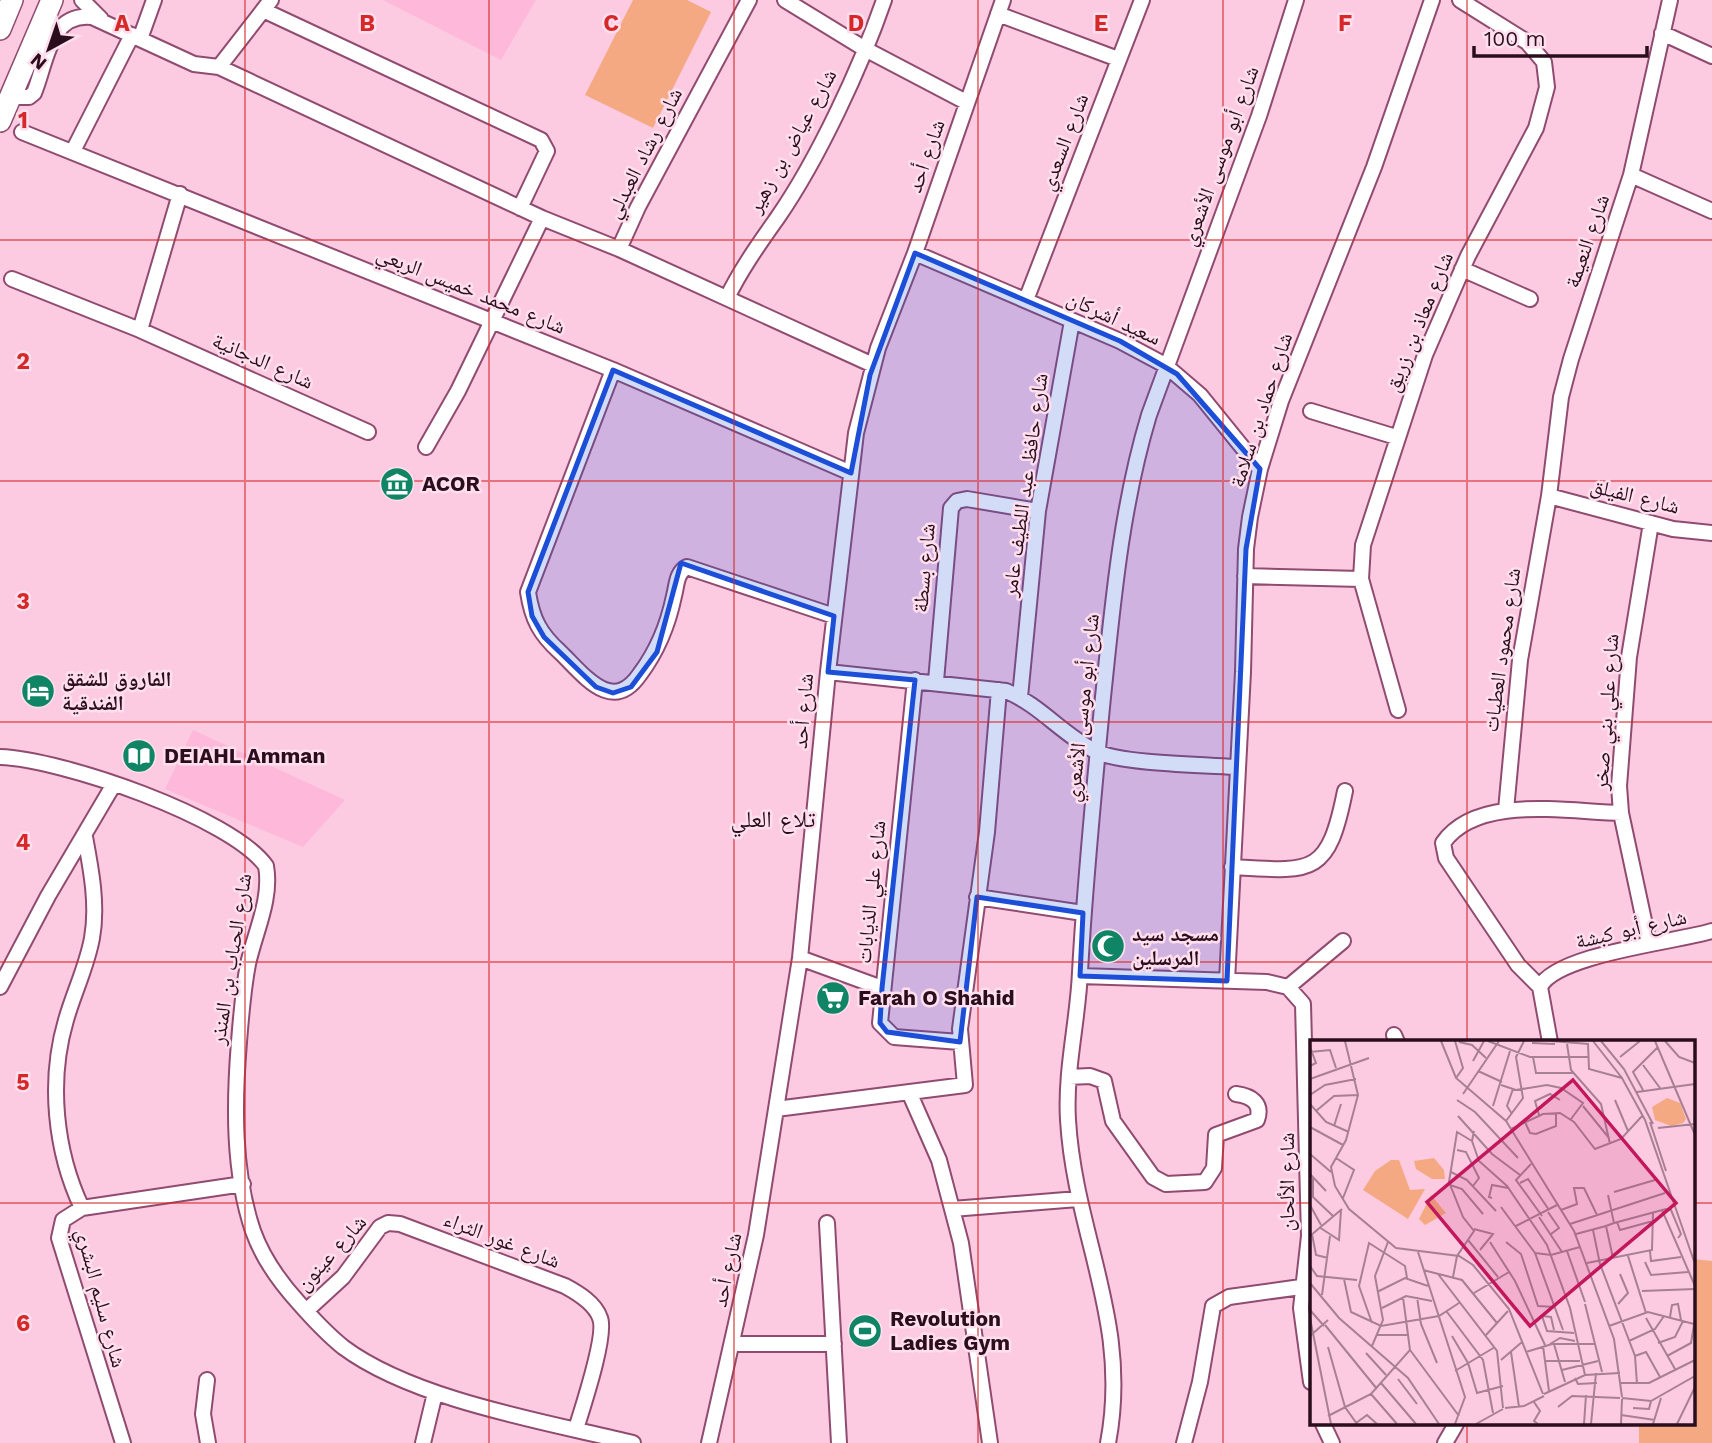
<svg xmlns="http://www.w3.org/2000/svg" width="1712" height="1443" viewBox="0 0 1712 1443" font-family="'Work Sans','Noto Naskh Arabic',sans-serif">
<rect width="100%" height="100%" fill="#fccbe2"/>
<!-- built -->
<path fill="#fdb8da" d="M383 0H536L501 60Z
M193 730 345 800 303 847 165 789Z"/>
<!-- green -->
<path fill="#f4a982" d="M633 0H687L711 12 653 128 585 95Z
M1693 1259 1712 1261V1443H1639V1424H1693Z"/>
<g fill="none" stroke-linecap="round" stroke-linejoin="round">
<!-- street casing -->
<g stroke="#904b70" stroke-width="18">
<path id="street" d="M82 0 101 19
M785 0 865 49 966 102
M263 10 541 140 547 151 520 208
M998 14 1118 59
M1662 33 1712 56
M140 39 154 0
M219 67 271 0
M10 97H29L34 93C47 62 49 12 92 17L194 64 219 67 542 218
M22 132 613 370 851 473
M73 151 132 35
M1631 175 1712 211
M619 249 873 365
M915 253 1120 341 1165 365 1200 395 1260 469
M1462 269 1530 299
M12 279 140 330 368 432
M727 298C741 269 759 244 778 217 818 159 861 67 884 0
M1026 300 1142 0
M140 330 180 194
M613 370 528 592C532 619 540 634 560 652 584 675 612 715 640 674 658 650 668 625 674 596 677 585 676 573 687 567L834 616
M1311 411 1396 437
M426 447 458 391 542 218 619 249 638 207 749 0
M1549 496 1673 529 1712 533
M1245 576 1361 579
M828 672 1006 691C1040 705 1063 735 1095 751 1120 764 1206 765 1238 767
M915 680 880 1023 894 1037 960 1042
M936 681 951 508 957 501 967 499 1038 511
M1020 697 1038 511 1072 321
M1398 710 1361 579 1363 545 1425 355 1468 256 1536 128 1547 87 1544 62 1527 42 1460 0
M0 757C61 759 231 817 266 866 272 899 255 932 248 964 243 990 241 1016 239 1042 234 1104 233 1172 253 1231 263 1259 279 1281 298 1302 312 1318 327 1334 343 1347 414 1400 546 1422 633 1443
M1506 810 1520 660 1549 496 1561 397 1571 359 1631 175 1670 0
M1232 867C1313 872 1328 876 1345 791
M977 897 1083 913
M1649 944 1621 813 1619 786 1629 657 1651 523
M800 958 882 988
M1080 976 1267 982 1288 987 1303 1004 1309 1236 1301 1308 1311 1382
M1227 981 1243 672 1246 549 1250 517 1260 469 1281 401 1374 167 1432 0
M0 987 48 896 114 784
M1288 987 1343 941
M1540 987 1518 965 1446 858 1443 843C1477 794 1568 812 1621 813
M1394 1035 1397 1042
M1550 1042 1540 987C1556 954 1676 942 1712 931
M1069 1077 1090 1076 1104 1081 1113 1121 1153 1177 1166 1184 1205 1182 1214 1168 1216 1135 1257 1120C1263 1103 1251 1096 1236 1094
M909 1092 939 1160 961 1243 990 1443
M776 1109 965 1085 960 1029 987 832 999 690
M82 1208C55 1151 48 1081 66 1020 74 992 87 966 92 938 98 905 91 869 85 837
M952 1209 1078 1199
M827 1223 839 1443
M306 1311 343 1277 380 1227 388 1223 400 1224 565 1286C578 1293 595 1303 600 1318 607 1335 582 1409 576 1429
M732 1344H834
M207 1380 203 1414 208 1443
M1323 1424 1332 1443
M123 1443 59 1238 63 1220 82 1208 243 1184
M423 1443 435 1393
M709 1443 756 1235 800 958 828 672 856 433 878 348 915 253 1003 0
M1108 1443C1131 1322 1075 1236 1068 1120 1065 1070 1078 1021 1080 972 1085 880 1094 789 1103 697 1113 602 1121 508 1149 415L1259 116 1296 0
M1184 1443 1200 1382 1213 1306 1229 1297 1301 1287
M1445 1443 1456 1424"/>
</g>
<!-- primary casing -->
<g stroke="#904b70" stroke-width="24">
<path id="primary" d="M0 29 12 0
M0 121 52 0"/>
</g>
<!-- street -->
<use href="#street" stroke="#fff" stroke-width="14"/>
<!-- primary -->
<use href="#primary" stroke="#fff" stroke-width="21"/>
</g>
<!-- marked area -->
<path fill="#1d4ed8" fill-opacity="0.2" stroke="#1d4ed8" stroke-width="5" stroke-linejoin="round" d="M915 253 1120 341 1177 374 1260 469 1246 549 1227 981 1080 976 1083 913 977 897 960 1042 887 1032 880 1023 882 988 915 680 828 672 834 616 681 563 657 652 631 687 613 693 596 687 544 637 532 616 528 592 613 370 851 473 870 375Z"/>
<!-- grid -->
<path fill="none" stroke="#d62828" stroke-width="2" stroke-opacity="0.55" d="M245 0V1443M489 0V1443M734 0V1443M978 0V1443M1223 0V1443M1467 0V1042M0 240H1712M0 481H1712M0 722H1712M0 962H1712M0 1203H1311M1693 1203H1712M1467 1424V1443"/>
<!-- icons -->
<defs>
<g id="museum-disc" transform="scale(1.75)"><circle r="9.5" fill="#0f8566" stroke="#ffdeed"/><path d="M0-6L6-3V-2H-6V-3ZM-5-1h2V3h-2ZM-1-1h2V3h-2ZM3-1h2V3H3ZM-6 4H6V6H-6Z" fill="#fff"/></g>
<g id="hotel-disc" transform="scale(1.75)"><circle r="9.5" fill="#0f8566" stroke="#ffdeed"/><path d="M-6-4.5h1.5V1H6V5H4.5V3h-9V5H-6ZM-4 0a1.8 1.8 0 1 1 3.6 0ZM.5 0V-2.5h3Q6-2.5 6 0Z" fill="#fff"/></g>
<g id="library-disc" transform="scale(1.75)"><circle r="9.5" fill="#0f8566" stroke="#ffdeed"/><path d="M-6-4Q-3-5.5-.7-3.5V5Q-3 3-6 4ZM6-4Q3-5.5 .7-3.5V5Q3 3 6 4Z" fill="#fff"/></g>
<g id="mosque-disc" transform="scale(1.75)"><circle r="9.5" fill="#0f8566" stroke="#ffdeed"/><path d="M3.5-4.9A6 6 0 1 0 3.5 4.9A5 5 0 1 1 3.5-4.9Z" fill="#fff"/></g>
<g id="supermarket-disc" transform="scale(1.75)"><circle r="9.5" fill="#0f8566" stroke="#ffdeed"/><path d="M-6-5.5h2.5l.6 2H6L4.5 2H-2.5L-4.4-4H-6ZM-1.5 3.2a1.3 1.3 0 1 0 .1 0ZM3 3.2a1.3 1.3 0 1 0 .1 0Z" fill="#fff"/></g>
<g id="stadium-disc" transform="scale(1.75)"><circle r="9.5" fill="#0f8566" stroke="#ffdeed"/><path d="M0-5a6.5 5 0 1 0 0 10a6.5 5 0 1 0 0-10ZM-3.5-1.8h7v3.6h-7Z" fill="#fff"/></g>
</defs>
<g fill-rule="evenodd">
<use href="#museum-disc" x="397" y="484"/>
<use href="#hotel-disc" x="38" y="691"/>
<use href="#library-disc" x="139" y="756"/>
<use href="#mosque-disc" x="1108" y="946"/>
<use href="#supermarket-disc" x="833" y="998"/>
<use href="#stadium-disc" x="865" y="1331"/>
</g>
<g text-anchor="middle" stroke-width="5" stroke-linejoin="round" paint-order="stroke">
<!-- street labels -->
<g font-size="21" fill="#2a0e1d" stroke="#ffdeed">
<text transform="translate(792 141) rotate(-61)" y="7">شارع عياض بن زهير</text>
<text transform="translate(1064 142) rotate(-69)" y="7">شارع السعدي</text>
<text transform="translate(644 153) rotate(-63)" y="7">شارع رشاد العبدلي</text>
<text transform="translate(926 156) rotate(-71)" y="7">شارع أحد</text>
<text transform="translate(1220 156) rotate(-70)" y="7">شارع أبو موسى الأشعري</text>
<text transform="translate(1587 241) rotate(-71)" y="7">شارع النعيمة</text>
<text transform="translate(471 290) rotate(22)" y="7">شارع محمد خميس الربعي</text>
<text transform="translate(1114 318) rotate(25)" y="7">سعيد أشركان</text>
<text transform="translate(1419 322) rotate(-68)" y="7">شارع معاذ بن زريق</text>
<text transform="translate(263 361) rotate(24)" y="7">شارع الدجانية</text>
<text transform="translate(1261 410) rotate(-72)" y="7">شارع حماد بن سلامة</text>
<text transform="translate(1025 485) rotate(-82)" y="7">شارع حافظ عبد اللطيف عامر</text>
<text transform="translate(1635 496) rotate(14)" y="7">شارع الفيلق</text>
<text transform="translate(924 568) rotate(-85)" y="7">شارع بسطة</text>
<text transform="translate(1502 650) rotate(-82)" y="7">شارع محمود العطيات</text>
<text transform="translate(1082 708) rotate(-84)" y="7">شارع أبو موسى الأشعري</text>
<text transform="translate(803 711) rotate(-85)" y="7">شارع أحد</text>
<text transform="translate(1606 712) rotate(-86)" y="7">شارع علي بني صخر</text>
<text transform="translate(871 892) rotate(-84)" y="7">شارع علي الذيابات</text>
<text transform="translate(1631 929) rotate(-13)" y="7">شارع أبو كبشة</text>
<text transform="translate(231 959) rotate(-81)" y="7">شارع الحباب بن المنذر</text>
<text transform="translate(1287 1182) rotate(-90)" y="7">شارع الألحان</text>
<text transform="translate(502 1240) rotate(21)" y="7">شارع غور الثراء</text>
<text transform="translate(331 1253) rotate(-48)" y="7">شارع عينون</text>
<text transform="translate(727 1270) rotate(-78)" y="7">شارع أحد</text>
<text transform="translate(101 1298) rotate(75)" y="7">شارع سليم البشري</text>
</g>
<!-- poi labels -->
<g font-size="21" font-weight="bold" fill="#2a0e1d" stroke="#ffdeed" text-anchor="start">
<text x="422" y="491">ACOR</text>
<text x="62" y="686">الفاروق للشقق<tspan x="62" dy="24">الفندقية</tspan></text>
<text x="164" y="763">DEIAHL Amman</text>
<text x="1132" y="941">مسجد سيد<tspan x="1132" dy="24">المرسلين</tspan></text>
<text x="858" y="1005">Farah O Shahid</text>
<text x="890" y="1326">Revolution<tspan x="890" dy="24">Ladies Gym</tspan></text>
</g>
<!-- neighbourhood labels -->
<g font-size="23" fill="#2a0e1d" stroke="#ffdeed">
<text x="773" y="827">تلاع العلي</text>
</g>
</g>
<!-- overview -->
<g transform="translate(1310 1040)">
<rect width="385" height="385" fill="#fccbe2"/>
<path d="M357 58 370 63 376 79 373 83 361 86 345 80 342 67ZM124 118 134 130 135 139H122L106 129 104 121ZM81 120H89L100 150 115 149 98 179 53 150 65 131ZM121 155 136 173 115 185 109 179Z" fill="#f4a982"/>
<path fill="none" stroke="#a87f93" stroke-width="2" d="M35 1 48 55 36 100 21 127 25 146 39 169 86 208 149 216 163 225 199 269 233 354M131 1 146 38 196 81 264 191 304 299 312 357M145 1 153 28 146 38M178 1 220 17H278M241 1 279 4M283 1 312 38 335 80 385 224M291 1 314 29 343 84M345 1 385 95M355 1 369 17 385 23M149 2 162 5 176 18M222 3 245 4M257 4 261 30 291 64 300 104M278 4 279 29 312 38M0 7 6 23 0 26M0 12 20 10 26 28M223 17 226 33H263M310 17 330 1M163 21 174 1M333 25 350 48M168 31 192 42M0 39 59 18M191 45 206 50 237 45 251 48 273 63 261 79M333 50 323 32 348 7M327 52 385 44M153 54 189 1M0 55 15 45 46 39M147 60 165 72 208 118M305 60 318 91M0 64 16 82 39 92M183 66 200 11M273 66 299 98M6 71 24 56 48 55M202 74 197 66 203 49M229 75 225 61 240 54 250 60M148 76 182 114 210 135M196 81 213 58 206 17 214 1M215 82 220 93 226 94 246 86V73M340 82 356 131M24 86 31 64M0 87 33 105M348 88 385 84M201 89 233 74 250 73 264 82 285 109 311 99 333 75M164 91 162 101 169 121 197 146 237 205 260 268 275 335M147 110 156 112 169 138 163 146M0 114 21 132M26 118 44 130 33 158M221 124 206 140 232 176M141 132 157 140 186 171M0 134 16 151M3 138V157L23 176M210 143 218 139 239 170M140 145 152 149 173 174M304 152 345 140M298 155 304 183 296 186 303 218M182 158 179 157 182 145 198 148M0 165 11 185M191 167 225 213 253 290M356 169 361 170 371 194 368 198M251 170 267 164 264 148H274L287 175M352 170 385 246M238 172 249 188 241 194M229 177 252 212M307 182 310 190 343 181M304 183 356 169M260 184 355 153M206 186 247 165M9 187 29 200 31 170M164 189 183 194 170 210M283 190 290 224 325 316 327 344M2 194 6 215 18 218M266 194 296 186M0 196 32 169M158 200 188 237M180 202 205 241 235 305M196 202 211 214 228 266 245 267M257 211 275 262M340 211 341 221 371 217M108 212 155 357 145 384M225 213 241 215 270 207M318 216 336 273M335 222 341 235 378 232M277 223 342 210 343 173M0 226 7 236 47 240M113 230 152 240 187 283M128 234 187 311 193 368M143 237 147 216 164 191 153 177 139 142 147 92 162 101M34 239 41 272 71 286 129 276 149 263M0 243 29 278 98 338 129 384M332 251 385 249M67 252 95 238 118 246M164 253 199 232M12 255 20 196M107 257 111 284 127 323M275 264 292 332M308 264 318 253 310 234M72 268 96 256 122 261M0 270 14 286M137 272 173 320 183 373M360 277 362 265 368 264 371 280M0 278 21 384M336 278 365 329M62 283 49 246 59 203 95 226 97 238M15 285 67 349M299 286 338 272 384 284M244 290 241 277 232 276 237 291 264 293M67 295H98M176 295 198 271M0 296 18 280M142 296 158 323 167 353 193 346M319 301 345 289 354 276M348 303 365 297 373 281M240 304 250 298 265 301M244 304 255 342M62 306 73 280 65 236 78 202M233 306 239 351M18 307 35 367 47 384M100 310 149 376M201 312 209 367M216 312 242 304H285M56 313 76 335M325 316 336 312 350 337M357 316 381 303 385 279M191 320 212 302M234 321H270M252 330 288 321M145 331 185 307M265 338 268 344 287 343M88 339 107 364M71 343 106 384M311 343H339L385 320M61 354 87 384M234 354 275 335 310 333M312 358 341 361 385 336M224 362 230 371 224 381 228 384M248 367 262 356 310 358M195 368 214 366 234 356M323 368 339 369 341 361M311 375 345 380M18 376 61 354 100 310 93 257M46 383 57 375 67 384M166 384 193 369M274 384 276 355M281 384 286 333M311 384 312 359M343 384 351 358M367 384 385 347"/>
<path fill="#c2185b" fill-opacity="0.15" stroke="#c2185b" stroke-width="3.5" d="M263 40 366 163 220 286 117 162Z"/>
<rect width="385" height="385" fill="none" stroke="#2a0e1d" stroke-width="3.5"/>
</g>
<g font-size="23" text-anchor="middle" font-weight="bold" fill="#d62828" stroke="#ffdeed" stroke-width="5" stroke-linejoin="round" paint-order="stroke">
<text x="122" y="31">A</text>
<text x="367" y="31">B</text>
<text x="611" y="31">C</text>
<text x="856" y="31">D</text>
<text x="1101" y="31">E</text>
<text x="1345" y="31">F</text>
<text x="23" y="128">1</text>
<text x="23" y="369">2</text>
<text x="23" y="609">3</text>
<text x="23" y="850">4</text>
<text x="23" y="1090">5</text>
<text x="23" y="1331">6</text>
</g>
<!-- north arrow -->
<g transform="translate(49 49) rotate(220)" stroke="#ffdeed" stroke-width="5" paint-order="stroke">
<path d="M0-5L12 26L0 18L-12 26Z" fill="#2a0e1d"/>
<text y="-10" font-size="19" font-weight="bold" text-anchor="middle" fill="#2a0e1d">N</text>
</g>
<!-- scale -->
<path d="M1474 46v10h173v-10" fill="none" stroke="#2a0e1d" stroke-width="3.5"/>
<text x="1484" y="46" font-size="21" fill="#2a0e1d" stroke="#ffdeed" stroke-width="5" paint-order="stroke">100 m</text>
</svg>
